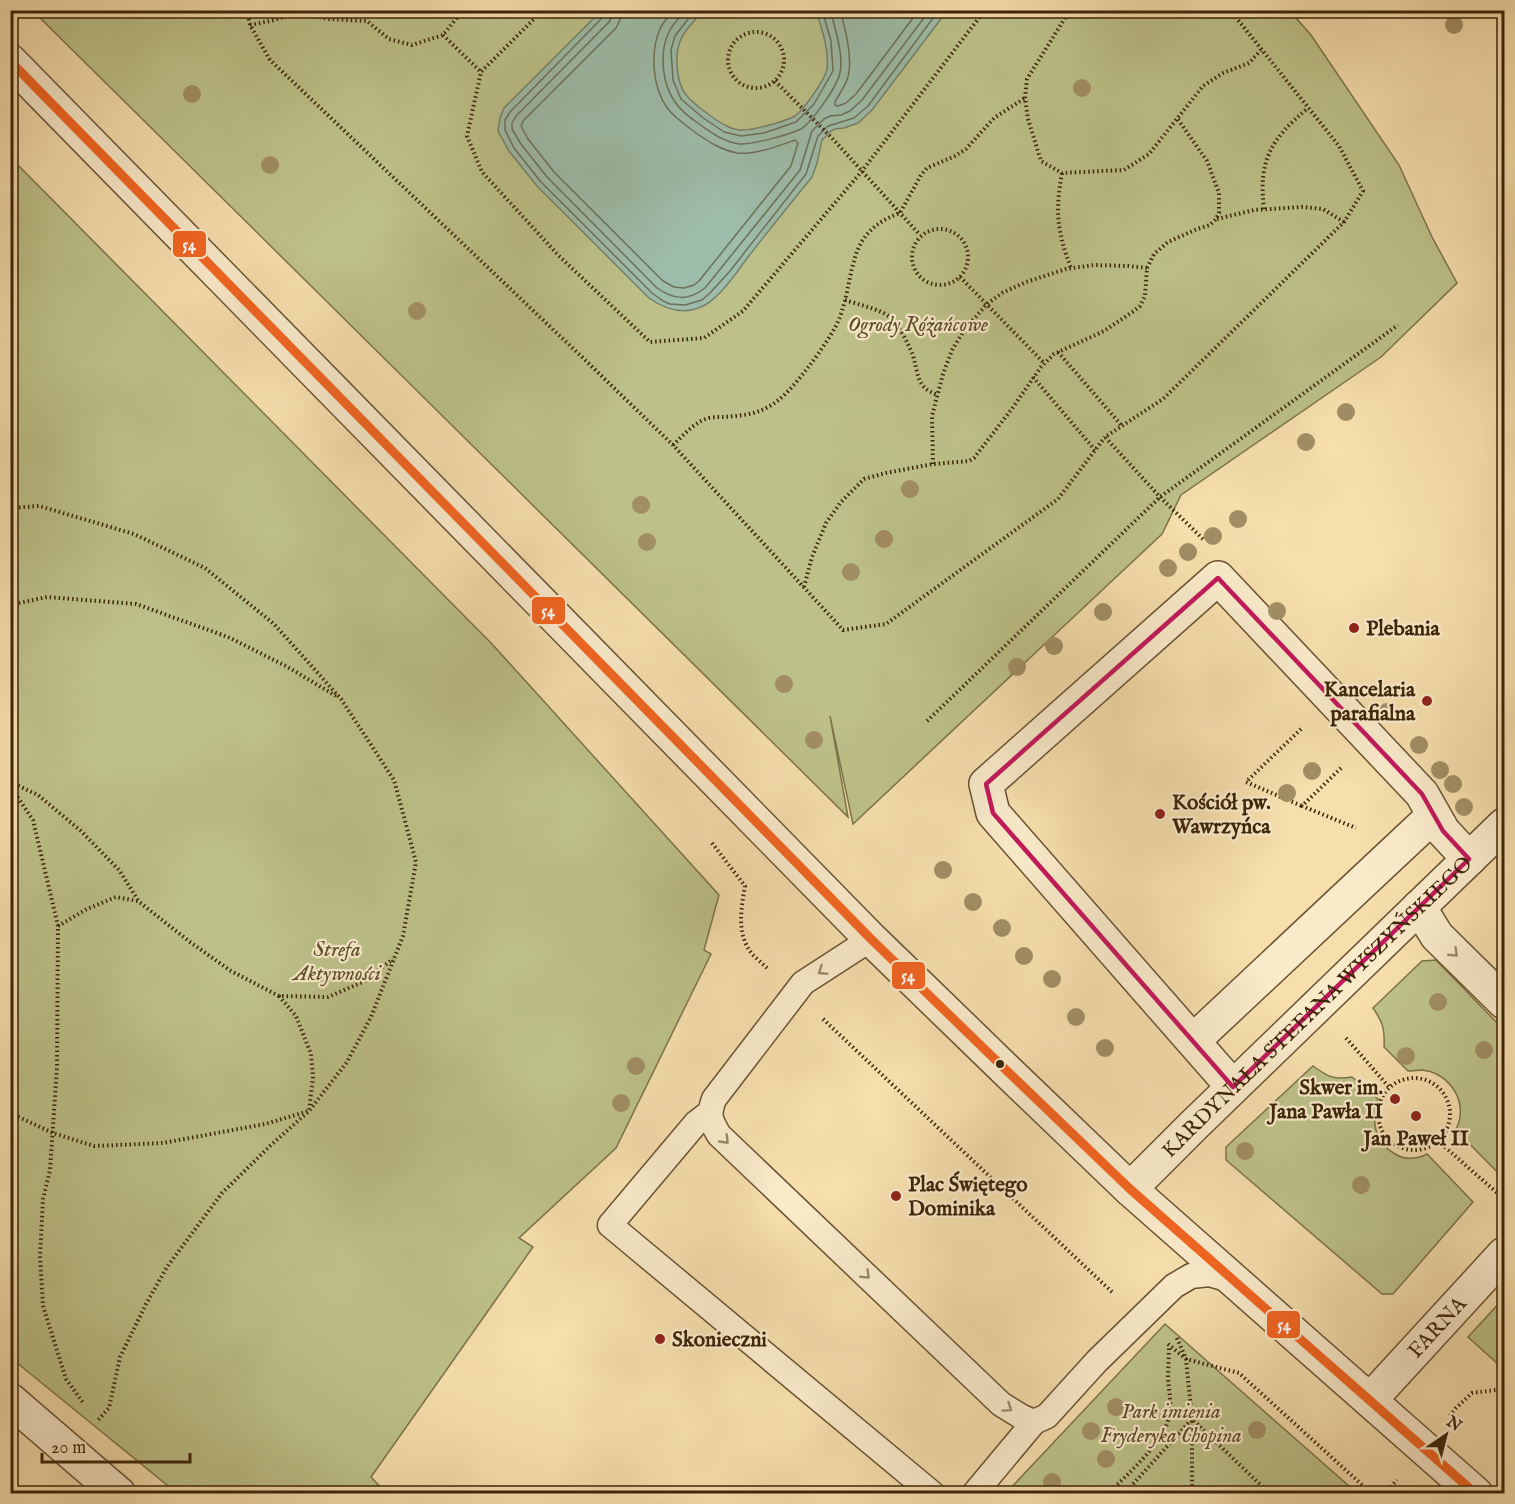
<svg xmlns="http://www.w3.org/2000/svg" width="1515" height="1504" viewBox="0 0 1515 1504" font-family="'IM FELL English',serif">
<rect width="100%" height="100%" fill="#f6dead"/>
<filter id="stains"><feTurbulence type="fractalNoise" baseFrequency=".00333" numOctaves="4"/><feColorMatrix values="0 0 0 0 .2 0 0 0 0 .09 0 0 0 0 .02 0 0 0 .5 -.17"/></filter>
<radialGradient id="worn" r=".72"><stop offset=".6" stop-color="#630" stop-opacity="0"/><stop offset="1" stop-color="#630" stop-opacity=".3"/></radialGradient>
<!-- green -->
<path fill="#bdc189" stroke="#7c7349" stroke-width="1.5" d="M33 11H1290L1311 35 1399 165 1432 237 1457 283 1381 357 1181 495 1162 534 853 824 830 716 848 817Z
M10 157 492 644 719 895 704 950 711 954 616 1148 519 1238 533 1247 371 1477 386 1493H174L173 1490 11 1358Z
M1436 960 1504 1030V1168L1499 1174 1456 1130C1457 1126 1460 1121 1460 1116 1463 1094 1445 1072 1422 1070 1418 1070 1413 1071 1408 1071L1384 1047C1385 1030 1383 1022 1373 1008L1422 961Z
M1313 1066C1328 1077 1334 1080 1352 1077L1378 1099C1371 1120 1374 1142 1395 1154 1400 1157 1407 1159 1413 1158 1418 1158 1423 1156 1427 1154L1473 1202 1393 1294H1382L1226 1160V1147Z
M1504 1298V1366L1499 1365 1468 1337Z
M1165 1324 1357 1493H1006Z"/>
<!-- water -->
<path fill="#9dbca9" stroke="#768069" stroke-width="1.5" d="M601 11H703C696 19 685 29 681 39 674 54 676 84 687 96 693 103 701 109 708 114 718 121 728 129 740 130 751 131 783 122 793 117 803 112 825 79 827 69 829 49 822 29 816 11H947L872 110 858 123 844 128 835 129 831 131 822 140 817 163 812 177C790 204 769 230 748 257 737 272 721 296 705 305 685 316 666 310 649 298L537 186 509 151 498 131 500 118 504 108Z"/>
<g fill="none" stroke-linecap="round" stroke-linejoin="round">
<!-- shore -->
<path stroke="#6c7059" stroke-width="1.5" d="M605 10 603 17 510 112 505 120V130L514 148 541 182 652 293 663 301 670 304 685 305 702 300 710 293 730 271 806 174 818 136 828 126 854 118 868 106 939 10
M613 10 612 17 609 22 516 116 512 123V129L521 144 547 177 657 288C674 300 688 301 705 288L800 170 812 131 824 119 830 116 841 115 850 111 862 100 930 10
M622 10 620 20 616 28 523 121 521 126 528 139 554 172 663 281 674 287 684 288 694 285 699 281 791 166 798 143 795 140C778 146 755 155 737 153 721 150 709 142 696 133 687 126 675 118 668 109 652 88 650 52 660 29 663 22 669 16 674 10
M686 10C680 17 673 24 669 32 659 52 662 84 675 102 681 111 693 120 702 126 714 134 724 142 739 144 752 145 788 135 801 129 812 122 837 87 840 73 844 55 835 28 830 10
M695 10 675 36 671 50 673 80 681 99 702 117 724 132 741 136 764 133 796 122 814 104 833 71 831 41 822 10
M840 10C845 28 853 58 848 77 846 85 839 94 835 102V105L838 106 846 103 856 94 919 10"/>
<!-- service casing -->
<g stroke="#6a5332" stroke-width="27">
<path id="service" d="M871 939 803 983 714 1099C708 1115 710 1120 719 1135L1001 1404 1022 1417 1034 1422 1047 1416 1097 1361 1174 1286 1191 1276 1209 1274 1234 1281
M709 1113 696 1123 610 1225 933 1494
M974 1494 1034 1422"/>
</g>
<!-- pedestrian casing -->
<g stroke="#6a5332" stroke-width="36">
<path id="pedestrian" d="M1193 1041 1434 815
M1233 1087 993 813 986 784 1218 578 1422 794 1443 831 1469 859"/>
</g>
<!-- minor casing -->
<g stroke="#6a5332" stroke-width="36">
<g id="minor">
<path d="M1419 907 1437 936 1504 1002"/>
<path id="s1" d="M1130 1189 1193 1126 1504 825"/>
<path d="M10 1400 119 1494"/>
<path id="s2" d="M1370 1400 1504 1254"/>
</g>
</g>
<!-- tertiary casing -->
<g stroke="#6a5332" stroke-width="36">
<path id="tertiary" d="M10 61 871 939 1006 1070 1130 1189 1476 1494"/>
</g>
<!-- path -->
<path stroke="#3c2509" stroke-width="4" stroke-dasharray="1.5 3" stroke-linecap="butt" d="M247 10 250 25 270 60 584 359 673 445 843 630 886 624 1058 499 1105 437
M543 10 481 72 467 136 482 172 559 256 650 342 704 338 743 311 862 171 985 10
M1070 10 1027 79 1025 98 1028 119 1041 161 1062 173 1124 170 1149 154 1203 86 1223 73 1249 63 1261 50
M250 25 275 20 296 12 328 19 367 21 389 39 412 45 443 35 463 10
M728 60a28 28 0 1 1 56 0a28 28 0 1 1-56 0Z
M443 35 481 72
M775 81 832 138 920 235
M1062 173C1055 210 1057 232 1071 268
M1264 209C1258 160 1271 139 1308 108
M1217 219 1254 210 1302 207 1323 209 1344 222
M912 257a28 28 0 1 1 56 0a28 28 0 1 1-56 0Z
M960 277 1044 363
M845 300C859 305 877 308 890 317 897 322 909 345 912 353 919 372 915 388 938 395
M1058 352 1122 426
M1033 377 1095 450
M673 445C684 435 694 422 709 418 714 417 719 417 723 417 738 416 754 415 768 407 785 398 798 380 810 365 820 351 836 330 841 314 856 269 847 232 900 213L921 175 927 168 955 156 966 149 994 118 1025 98
M933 464 932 416 943 374 952 350 965 329 987 304 1002 293 1026 282 1066 269 1094 265 1128 266 1147 268
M10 508 39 506 134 534 205 568 274 624 341 699 394 780 416 862 403 936 371 1017 347 1062 309 1111 270 1146 222 1193 167 1267 146 1304 120 1357 109 1408 98 1420
M1203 539 1160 497 1105 437 1163 399 1344 222 1363 191 1339 146 1230 10
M804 587 812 557 826 523 841 502 864 479 886 473 933 464 969 461 974 458 1011 410 1041 367 1054 354 1104 331 1134 311 1140 306 1145 296 1147 268 1154 254 1168 242 1197 229 1210 225 1216 219 1219 213V193L1207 161 1177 118
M10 605 47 597 136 604 228 637 286 666 336 696
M927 721 1160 497 1398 325
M1301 729 1246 782 1302 806
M1341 768 1302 806 1356 828
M10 782 38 795 81 831 119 870 138 900
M10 786 33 820 58 926 57 1067 50 1170 43 1199 40 1256 43 1306 66 1379 84 1404
M712 843 745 886C741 909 736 935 753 955 757 959 762 963 767 968
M58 926 87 909 116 897 138 901 190 942 231 971 279 996 328 997 363 982 393 959
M823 1019 1112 1292
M1346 1038 1389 1087
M1378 1114a36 36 0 1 1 72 0a36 36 0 1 1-72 0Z
M10 1113 53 1133 94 1146 163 1143 265 1124 309 1111 313 1077 311 1054 296 1016 279 996
M1438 1141 1504 1199
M1177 1338 1186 1359 1192 1419V1494
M1168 1344 1186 1359 1239 1373 1372 1494
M1450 1416 1456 1408 1472 1393 1504 1389
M1108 1494C1127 1474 1164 1443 1169 1417 1172 1404 1169 1392 1168 1379 1168 1368 1169 1357 1169 1346
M1124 1494 1192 1419 1270 1494
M1385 1494 1397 1480"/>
<!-- service -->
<use href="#service" stroke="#f9eaca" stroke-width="24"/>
<!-- pedestrian -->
<use href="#pedestrian" stroke="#f9eaca" stroke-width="33"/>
<!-- minor -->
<use href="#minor" stroke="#f9eaca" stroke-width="33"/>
<!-- tertiary -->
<use href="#tertiary" stroke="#f9eaca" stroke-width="33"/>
<!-- bus-1 casing -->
<g stroke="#f9eaca" stroke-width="14">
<path id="bus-1" d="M10 61 871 939 1006 1070 1130 1189 1476 1494"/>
</g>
<!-- bus-1 -->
<use href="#bus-1" stroke="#f26522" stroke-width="9"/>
</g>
<!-- trees -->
<g fill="#a18e64">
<circle cx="1454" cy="25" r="9"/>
<circle cx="1082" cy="88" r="9"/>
<circle cx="192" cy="94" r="9"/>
<circle cx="270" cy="165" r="9"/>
<circle cx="417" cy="311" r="9"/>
<circle cx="1346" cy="412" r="9"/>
<circle cx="1306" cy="442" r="9"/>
<circle cx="910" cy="489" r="9"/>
<circle cx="641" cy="505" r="9"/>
<circle cx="1238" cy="519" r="9"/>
<circle cx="1213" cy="536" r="9"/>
<circle cx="884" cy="539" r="9"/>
<circle cx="647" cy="542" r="9"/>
<circle cx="1188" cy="552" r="9"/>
<circle cx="1168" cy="568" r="9"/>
<circle cx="851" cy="572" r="9"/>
<circle cx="1277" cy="611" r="9"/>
<circle cx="1103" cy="612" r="9"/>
<circle cx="1054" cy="646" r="9"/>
<circle cx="1017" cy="667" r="9"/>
<circle cx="784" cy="684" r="9"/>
<circle cx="1387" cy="712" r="9"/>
<circle cx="814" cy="740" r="9"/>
<circle cx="1419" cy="745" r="9"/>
<circle cx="1440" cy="770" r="9"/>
<circle cx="1312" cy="771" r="9"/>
<circle cx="1453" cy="784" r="9"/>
<circle cx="1287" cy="793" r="9"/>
<circle cx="1464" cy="807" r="9"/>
<circle cx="943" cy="870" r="9"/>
<circle cx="973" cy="902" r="9"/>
<circle cx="1002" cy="928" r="9"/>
<circle cx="1024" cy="956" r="9"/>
<circle cx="1052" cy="979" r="9"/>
<circle cx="1438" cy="1002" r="9"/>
<circle cx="1076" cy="1017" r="9"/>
<circle cx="1105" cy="1048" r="9"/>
<circle cx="1484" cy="1050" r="9"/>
<circle cx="1406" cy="1056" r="9"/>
<circle cx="636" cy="1066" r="9"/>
<circle cx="621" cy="1103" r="9"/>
<circle cx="1245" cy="1151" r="9"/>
<circle cx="1361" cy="1185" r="9"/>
<circle cx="1116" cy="1407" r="9"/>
<circle cx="1257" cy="1430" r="9"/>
<circle cx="1091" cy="1431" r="9"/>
<circle cx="1106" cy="1459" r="9"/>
<circle cx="1052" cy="1482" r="9"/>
</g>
<!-- one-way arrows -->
<defs><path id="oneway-chevron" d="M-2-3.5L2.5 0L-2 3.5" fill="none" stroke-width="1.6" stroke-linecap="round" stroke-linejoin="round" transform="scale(1.5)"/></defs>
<g stroke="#9a886a">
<use href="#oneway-chevron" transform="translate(1454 953) rotate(44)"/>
<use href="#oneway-chevron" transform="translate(822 971) rotate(147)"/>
<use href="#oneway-chevron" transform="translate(725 1140) rotate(46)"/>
<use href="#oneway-chevron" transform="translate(866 1275) rotate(44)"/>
<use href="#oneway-chevron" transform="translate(1008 1408) rotate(34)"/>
</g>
<!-- marked area -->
<path fill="none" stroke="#c2185b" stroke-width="4.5" stroke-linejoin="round" d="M1218 578 1422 794 1443 831 1469 859 1233 1087 993 813 986 784Z"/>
<!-- markers -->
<g fill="#8f2418" stroke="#f9eaca" stroke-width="2">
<circle cx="1354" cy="628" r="6"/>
<circle cx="1427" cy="701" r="6"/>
<circle cx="1160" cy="814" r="6"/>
<circle cx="1395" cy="1099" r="6"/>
<circle cx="1416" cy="1116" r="6"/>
<circle cx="896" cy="1196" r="6"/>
<circle cx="660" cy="1339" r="6"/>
</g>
<circle fill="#3c2509" stroke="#f9eaca" stroke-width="2" cx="1000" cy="1064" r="5"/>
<g text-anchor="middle" stroke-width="4.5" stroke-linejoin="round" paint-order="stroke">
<!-- park labels -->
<g font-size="21" font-style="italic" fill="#5c4c29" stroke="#f9eaca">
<text x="918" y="331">Ogrody Różańcowe</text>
<text x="337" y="956">Strefa<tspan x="337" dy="24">Aktywności</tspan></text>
<text x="1171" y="1418">Park imienia<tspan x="1171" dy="24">Fryderyka Chopina</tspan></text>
</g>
<!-- poi labels -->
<g font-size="21" font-weight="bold" fill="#3c2509" stroke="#f9eaca" text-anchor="start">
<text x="1366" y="635">Plebania</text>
<text x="1415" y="696" text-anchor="end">Kancelaria<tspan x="1415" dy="24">parafialna</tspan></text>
<text x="1172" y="809">Kościół pw.<tspan x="1172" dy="24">Wawrzyńca</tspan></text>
<text x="1383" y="1094" text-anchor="end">Skwer im.<tspan x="1383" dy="24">Jana Pawła II</tspan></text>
<text x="1416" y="1145" text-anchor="middle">Jan Paweł II</text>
<text x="908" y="1191">Plac Świętego<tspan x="908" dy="24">Dominika</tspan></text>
<text x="672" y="1346">Skonieczni</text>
</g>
<!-- street labels -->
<g font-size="21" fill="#3c2509" stroke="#f9eaca">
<text dy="7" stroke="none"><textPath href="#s1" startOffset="261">KARDYNAŁA STEFANA WYSZYŃSKIEGO</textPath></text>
<text dy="7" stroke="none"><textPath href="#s2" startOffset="99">FARNA</textPath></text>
</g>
</g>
<g stroke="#f9eaca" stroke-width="2">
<rect x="172" y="230" width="35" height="28" rx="6" fill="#f26522"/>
<rect x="531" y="596" width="35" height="29" rx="6" fill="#f26522"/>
<rect x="891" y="961" width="35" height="29" rx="6" fill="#f26522"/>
<rect x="1266" y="1310" width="35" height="29" rx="6" fill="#f26522"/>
</g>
<g font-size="16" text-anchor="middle" font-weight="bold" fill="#fff">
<text x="189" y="250">54</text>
<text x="548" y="616">54</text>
<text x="908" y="981">54</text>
<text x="1284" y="1330">54</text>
</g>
<!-- margin -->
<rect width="1515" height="1504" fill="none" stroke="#f6dead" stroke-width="36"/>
<rect x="12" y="12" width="1491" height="1480" fill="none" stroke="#3c2509" stroke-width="3"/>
<rect x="18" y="18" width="1479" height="1468" fill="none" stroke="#3c2509" stroke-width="1.5"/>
<!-- north arrow -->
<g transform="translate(1446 1435) rotate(35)" stroke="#f9eaca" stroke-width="4.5" paint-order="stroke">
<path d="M0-4.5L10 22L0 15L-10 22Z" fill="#3c2509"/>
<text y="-9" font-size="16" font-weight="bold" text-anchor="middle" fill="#3c2509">N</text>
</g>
<!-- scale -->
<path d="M42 1453v9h148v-9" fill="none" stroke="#3c2509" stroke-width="3"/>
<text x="51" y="1453" font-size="18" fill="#3c2509" stroke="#f9eaca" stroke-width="4.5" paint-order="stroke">20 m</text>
<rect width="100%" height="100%" filter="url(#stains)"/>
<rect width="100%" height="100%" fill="url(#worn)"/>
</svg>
